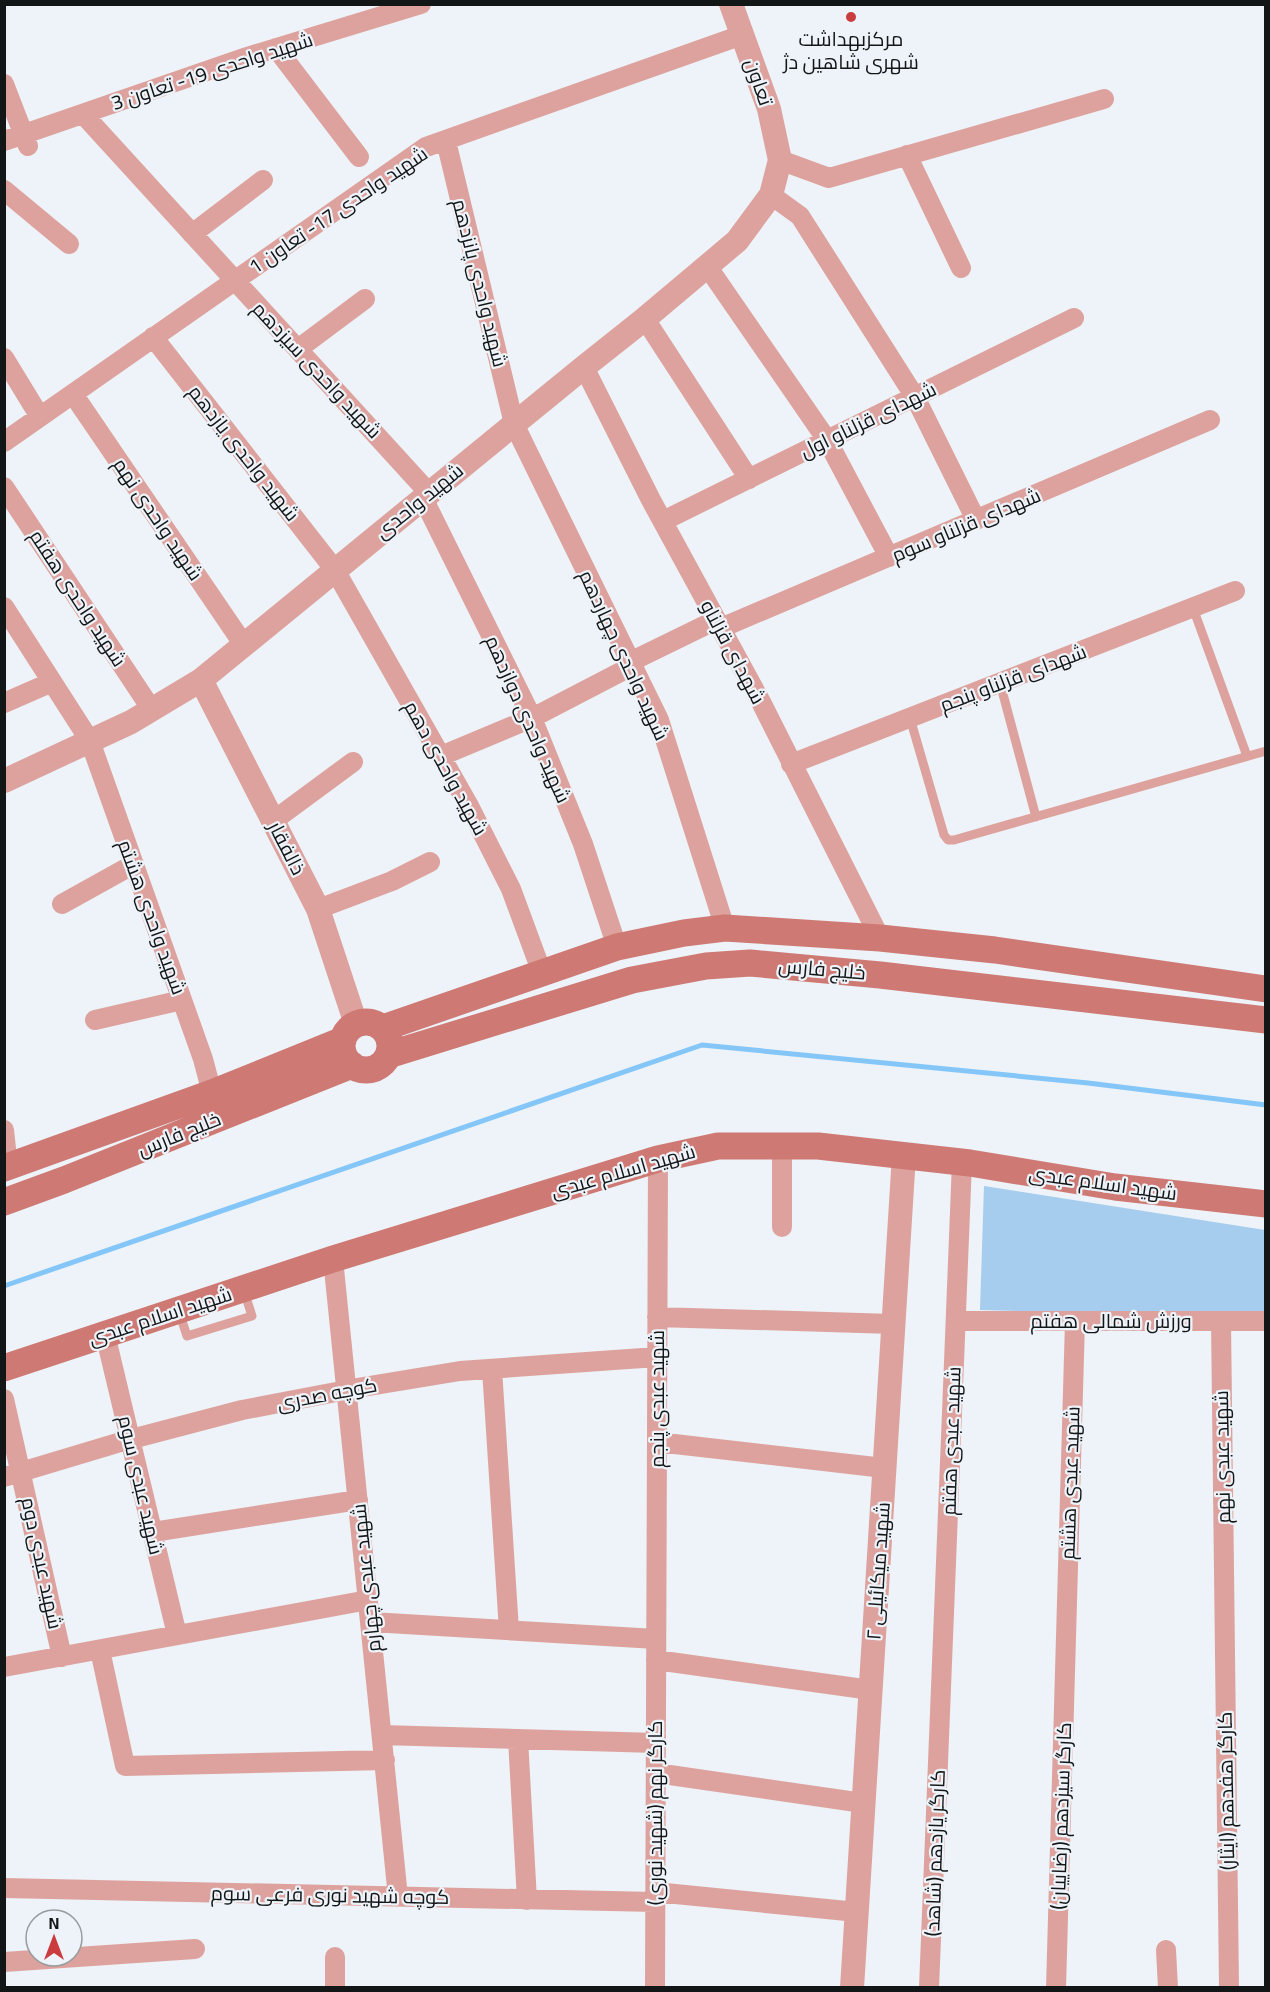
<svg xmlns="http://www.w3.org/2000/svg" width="1270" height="1992" viewBox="0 0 1270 1992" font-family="Georgia,Cairo,serif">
<rect width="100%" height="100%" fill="#edf3f8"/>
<!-- green -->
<path fill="#a6cded" d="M984 1186 1265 1230V1317L980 1310Z"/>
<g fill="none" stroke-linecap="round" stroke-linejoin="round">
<!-- stream -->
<path stroke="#85c6f9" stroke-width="5" d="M4 1286 702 1045 1088 1083 1266 1105"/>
<!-- service -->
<path stroke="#dda29d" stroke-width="9" d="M1193 608 1247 756
M1000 683 1036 817
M910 718 944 835 948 840H954L1266 751
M179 1312 187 1336 252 1316 244 1291"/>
<!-- minor -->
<path stroke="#dda29d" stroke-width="20" d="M276 48 359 157
M4 84 28 146
M83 114 429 493
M4 141 247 57 421 4
M446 141 514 424 659 720 725 928
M907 155 961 268
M780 160 829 178 1104 99
M4 190 69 244
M771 195 800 216 915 397 976 520
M192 234 263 180
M707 266 827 440 889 557
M645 319 749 479
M153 337 335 570 469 806 511 889 542 973
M298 349 365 299
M4 358 40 417
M584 367 651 500 761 702 880 938
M73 394 244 645
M4 442 426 147 742 35
M4 487 152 710
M423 498 532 718 583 844 617 947
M663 521 1074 318
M4 607 90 741 203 1059 212 1093
M721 628 1210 420
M630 662 716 620
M4 703 52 682
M441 756 532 718 632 666
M791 764 1235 591
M273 821 353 762
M62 904 134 864
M318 909 392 881 430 862
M95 1020 182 1000
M4 1130 8 1167
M782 1227V1146
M333 1259 398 1897
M657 1317 893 1324
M956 1321H1266
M1221 1321 1229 1988
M105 1334 177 1635
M492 1369 509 1630
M4 1399 62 1657
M657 1442 884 1468
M4 1477 124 1441 242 1410 357 1388 460 1371 657 1357
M153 1532 358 1500
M371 1622 656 1639
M100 1650 125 1766 385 1760
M656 1660 871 1690
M4 1667 368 1600
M382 1735 656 1743
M518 1739 527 1900
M656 1773 863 1803
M4 1888 655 1902
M655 1892 857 1912
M1166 1950 1168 1988
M335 1957V1988
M4 1962 195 1949
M655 1988 658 1159
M929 1988 962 1162
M1056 1988 1075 1321"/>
<!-- tertiary -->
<path stroke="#dda29d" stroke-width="24" d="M201 680 318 909 356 1024
M4 781 131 722 201 680 584 367 642 321 737 241 771 195 780 160 769 109 731 4
M852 1988 904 1155"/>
<!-- secondary -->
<path stroke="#ce7973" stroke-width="27" d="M342 1046a24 24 0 1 1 48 0a24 24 0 1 1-48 0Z
M383 1028 617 947 684 933 725 928 880 938 995 950 1266 989
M388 1055 632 980 706 966 750 963 880 975 1266 1020
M4 1168 212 1093 343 1040
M4 1202 64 1180 352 1065
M4 1368 333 1259 658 1159 718 1146H818L970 1163 1115 1187 1266 1204"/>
</g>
<!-- markers -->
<circle fill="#cb3c3e" stroke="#edf3f8" stroke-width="2" cx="851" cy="17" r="6"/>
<g text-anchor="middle" stroke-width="4.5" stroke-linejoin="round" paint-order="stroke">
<!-- poi labels -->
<g font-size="20" fill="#131617" stroke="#edf3f8">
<text x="851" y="46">مرکزبهداشت<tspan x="851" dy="23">شهری شاهین دژ</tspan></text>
</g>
<!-- street labels -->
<g font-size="20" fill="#131617" stroke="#edf3f8">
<text transform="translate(212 71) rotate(-18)" y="7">شهید واحدی 19- تعاون 3</text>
<text transform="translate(759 82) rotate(71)" y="7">تعاون</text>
<text transform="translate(338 210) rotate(-34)" y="7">شهید واحدی 17- تعاون 1</text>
<text transform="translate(480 283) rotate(76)" y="7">شهید واحدی پانزدهم</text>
<text transform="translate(317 370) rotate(47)" y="7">شهید واحدی سیزدهم</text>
<text transform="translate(868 420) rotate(-26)" y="7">شهدای قزلناو اول</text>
<text transform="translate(244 453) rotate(52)" y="7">شهید واحدی یازدهم</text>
<text transform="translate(419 501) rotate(-39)" y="7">شهید واحدی</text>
<text transform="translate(158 519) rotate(56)" y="7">شهید واحدی نهم</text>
<text transform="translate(966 525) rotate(-23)" y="7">شهدای قزلناو سوم</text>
<text transform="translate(78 598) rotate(57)" y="7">شهید واحدی هفتم</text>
<text transform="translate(733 652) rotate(62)" y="7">شهدای قزلناو</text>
<text transform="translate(624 655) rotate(65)" y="7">شهید واحدی چهاردهم</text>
<text transform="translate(1013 678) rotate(-21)" y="7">شهدای قزلناو پنجم</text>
<text transform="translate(528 719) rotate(66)" y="7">شهید واحدی دوازدهم</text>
<text transform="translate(446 768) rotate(61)" y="7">شهید واحدی دهم</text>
<text transform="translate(287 848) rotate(63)" y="7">ذالفقار</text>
<text transform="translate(152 917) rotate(70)" y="7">شهید واحدی هشتم</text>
<text transform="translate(822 969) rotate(5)" y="7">خلیج فارس</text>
<text transform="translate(179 1134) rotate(-22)" y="7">خلیج فارس</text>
<text transform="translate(623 1171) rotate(-16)" y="7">شهید اسلام عبدی</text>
<text transform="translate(1103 1183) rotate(8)" y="7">شهید اسلام عبدی</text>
<text transform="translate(160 1316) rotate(-18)" y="7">شهید اسلام عبدی</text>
<text x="1111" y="1328">ورزش شمالی هفتم</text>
<text transform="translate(327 1394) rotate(-11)" y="7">کوچه صدری</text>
<text transform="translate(657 1399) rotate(-90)" y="7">شهید عبدی پنجم</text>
<text transform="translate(951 1441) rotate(-88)" y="7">شهید عبدی هفتم</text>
<text transform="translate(1222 1457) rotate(-91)" y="7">شهید عبدی نهم</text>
<text transform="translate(1070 1483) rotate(-88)" y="7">شهید عبدی هشتم</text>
<text transform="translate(141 1485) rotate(77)" y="7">شهید عبدی سوم</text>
<text transform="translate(42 1563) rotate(78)" y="7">شهید عبدی دوم</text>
<text transform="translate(878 1571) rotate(-86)" y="7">شهید میکائیلی ۲</text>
<text transform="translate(366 1578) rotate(-96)" y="7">شهید عبدی چهارم</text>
<text transform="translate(1226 1791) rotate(-91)" y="7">کارگر هفدهم (ایثار)</text>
<text transform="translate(655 1813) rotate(-90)" y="7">کارگر نهم (شهید نوری)</text>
<text transform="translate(1061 1816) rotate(-88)" y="7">کارگر سیزدهم (رضاییان)</text>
<text transform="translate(935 1853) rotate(-88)" y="7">کارگر یازدهم (شاهد)</text>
<text transform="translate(330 1895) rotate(1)" y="7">کوچه شهید نوری فرعی سوم</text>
</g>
</g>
<!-- border -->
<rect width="1270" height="1992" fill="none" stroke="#131617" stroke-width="12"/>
<!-- north arrow -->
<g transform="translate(54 1938)"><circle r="28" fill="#edf3f8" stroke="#969b9e" stroke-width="1.5"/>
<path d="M0-4.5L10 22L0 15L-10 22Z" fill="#cb3c3e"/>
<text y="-9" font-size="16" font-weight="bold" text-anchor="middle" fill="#131617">N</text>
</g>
</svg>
